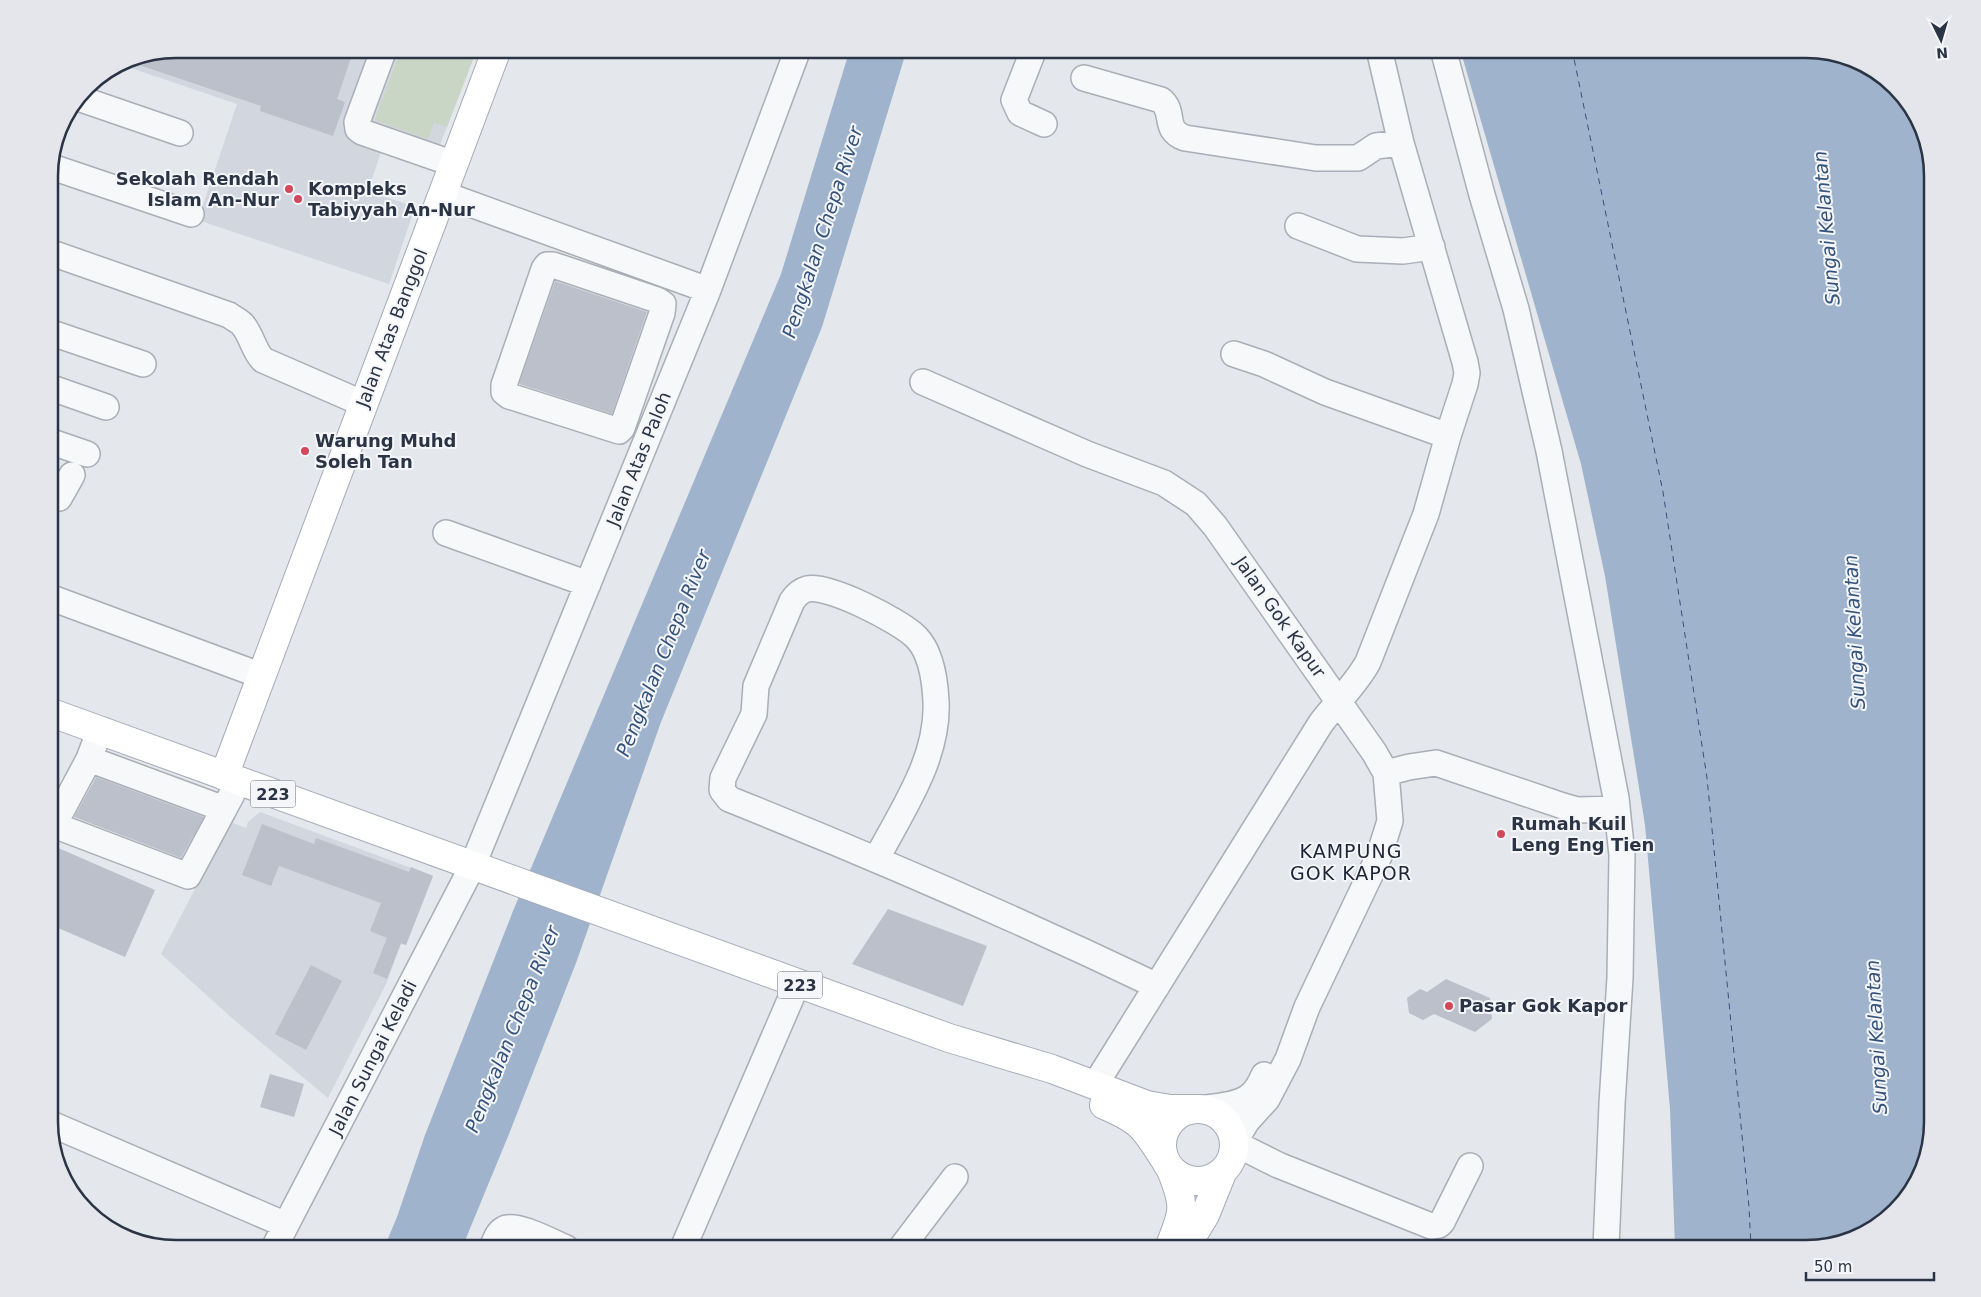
<svg xmlns="http://www.w3.org/2000/svg" width="1981" height="1297" viewBox="0 0 1981 1297" font-family="'DejaVu Sans',sans-serif">
<rect width="100%" height="100%" fill="#e4e7ec"/>
<!-- built -->
<path fill="#d2d6de" d="M176 49H477L431 168 381 152 368 191 415 207 389 284 198 220 237 104 119 64 127 58Z
M260 812 433 876 406 945 401 944 386 984 328 1098 233 1019 161 954 230 822 246 828 248 822Z"/>
<!-- green -->
<path fill="#c9d6c5" d="M401 49H477L447 127 434 123 428 139 375 120Z"/>
<!-- water -->
<path fill="#9fb4cc" d="M850 49H907L822 327 661 722 576 963 509 1134 462 1248H384L397 1217 425 1135 513 911 781 274Z
M1460 49H1805L1876 70 1915 112 1932 175V1122L1911 1192 1869 1231 1806 1248H1675L1670 1109 1645 825 1605 576 1581 464Z"/>
<g fill="none" stroke-linecap="round" stroke-linejoin="round">
<!-- ferry -->
<path stroke="#34527a" stroke-width="1" stroke-dasharray="6 5" stroke-linecap="butt" d="M1572 49 1663 492 1707 778 1749 1207 1751 1248"/>
</g>
<!-- building -->
<path fill="#bbc0ca" d="M176 49H202L234 59 237 49H354L337 99 345 102 333 136 260 111 261 106 124 60Z
M555 281 647 312 612 414 519 384Z
M96 777 204 817 181 858 74 817Z
M262 824 314 844 316 838 409 872 411 867 433 876 406 945 401 943 387 979 373 973 387 938 370 931 381 903 279 866 271 886 242 875Z
M49 844 155 890 125 957 49 924Z
M888 909 987 946 963 1006 852 964Z
M311 965 342 981 306 1050 275 1034Z
M1446 979 1490 998 1492 1019 1475 1032 1434 1014 1423 1020 1409 1013 1407 998 1420 989 1427 992Z
M270 1074 304 1084 294 1117 260 1107Z"/>
<g fill="none" stroke-linecap="round" stroke-linejoin="round">
<!-- minor casing -->
<g stroke="#a9aeb7" stroke-width="28">
<path id="minor" d="M384 49 357 122 358 129 362 132 454 164
M1034 49 1014 100 1020 113 1044 124
M1443 49 1482 195 1516 309 1549 451 1616 798 1622 855 1620 978 1612 1104 1606 1248
M1084 78 1161 100C1176 112 1162 130 1185 138L1316 158H1358L1376 146 1401 143
M78 98 180 133
M49 166 191 214
M443 194 708 290
M1298 226 1357 249 1403 251 1432 247
M49 252 229 315C233 318 239 321 242 324 252 335 253 350 263 360L364 404
M547 265H553L657 300 663 304 662 313 622 428 619 431 509 396 504 392V385L544 269Z
M49 332 143 364
M1234 354 1264 364 1325 392 1448 436
M923 382 1087 454 1164 483 1196 504 1215 526 1374 752 1386 773 1390 821 1379 856 1307 1007 1288 1059 1267 1099 1247 1121 1234 1143 1278 1165 1431 1226 1439 1225 1442 1222 1470 1166
M49 387 106 407
M49 441 87 454
M49 499 59 498 72 475
M446 533 588 584
M49 597 262 676
M95 743 89 759 224 809 232 794
M89 759 58 817 57 824 59 827 188 876 224 809
M1386 773 1409 767 1436 763 1563 806 1577 810 1617 809
M877 858C902 810 939 758 936 701 935 681 931 652 916 637 900 621 828 584 807 589 800 591 796 595 792 601L756 686 754 714 723 778 722 790 729 799C874 857 1017 919 1157 986
M1095 1085 1321 723C1336 703 1357 683 1368 662L1426 514 1448 436 1465 384 1467 373 1465 362 1401 143 1379 49
M1200 1109C1216 1106 1239 1106 1251 1095 1257 1090 1261 1082 1264 1075
M49 1123 286 1225
M274 1248 472 867 708 290 798 49
M492 1248C495 1241 497 1233 504 1229 515 1222 554 1243 566 1248
M683 1248 797 984
M901 1248 955 1177"/>
</g>
<!-- major casing -->
<g stroke="#a3abb8" stroke-width="30">
<path id="major" d="M49 712 949 1038 1052 1069 1147 1105 1170 1109H1200
M224 776 497 49
M1104 1105C1139 1120 1143 1125 1163 1157
M1162 1145a36 36 0 1 1 72 0a36 36 0 1 1-72 0Z
M1169 1248C1184 1212 1186 1206 1171 1170
M1185 1248 1205 1215 1222 1173"/>
</g>
<!-- minor -->
<use href="#minor" stroke="#f7f8fa" stroke-width="25"/>
<!-- major -->
<use href="#major" stroke="#fff" stroke-width="28"/>
</g>
<!-- markers -->
<g fill="#d1495b" stroke="#f4f6f9" stroke-width="2">
<circle cx="289" cy="189" r="5"/>
<circle cx="298" cy="199" r="5"/>
<circle cx="305" cy="451" r="5"/>
<circle cx="1501" cy="834" r="5"/>
<circle cx="1449" cy="1006" r="5"/>
</g>
<g text-anchor="middle" stroke-width="4" stroke-linejoin="round" paint-order="stroke">
<!-- shield labels -->
<g fill="#f4f6f9" stroke="#676e7b" stroke-width="1">
<rect x="250.5" y="780.5" width="45" height="27" rx="4"/>
<rect x="777.5" y="971.5" width="45" height="27" rx="4"/>
</g>
<g font-size="16" font-weight="bold" fill="#2b3445">
<text x="273" y="800">223</text>
<text x="800" y="991">223</text>
</g>
<!-- poi labels -->
<g font-size="18" font-weight="bold" fill="#2b3445" stroke="#f4f6f9" text-anchor="start">
<text x="279" y="185" text-anchor="end">Sekolah Rendah<tspan x="279" dy="21">Islam An-Nur</tspan></text>
<text x="308" y="195">Kompleks<tspan x="308" dy="21">Tabiyyah An-Nur</tspan></text>
<text x="315" y="447">Warung Muhd<tspan x="315" dy="21">Soleh Tan</tspan></text>
<text x="1511" y="830">Rumah Kuil<tspan x="1511" dy="21">Leng Eng Tien</tspan></text>
<text x="1459" y="1012">Pasar Gok Kapor</text>
</g>
<!-- street labels -->
<g font-size="18" fill="#2b3445" stroke="#f4f6f9">
<text transform="translate(392 328) rotate(-69)" y="6">Jalan Atas Banggol</text>
<text transform="translate(639 459) rotate(-68)" y="6">Jalan Atas Paloh</text>
<text transform="translate(1280 617) rotate(55)" y="6">Jalan Gok Kapur</text>
<text transform="translate(373 1058) rotate(-63)" y="6">Jalan Sungai Keladi</text>
</g>
<!-- water labels -->
<g font-size="19" font-style="italic" fill="#34527a" stroke="#f4f6f9">
<text transform="translate(1826 228) rotate(-95)" y="7">Sungai Kelantan</text>
<text transform="translate(822 232) rotate(-72)" y="7">Pengkalan Chepa River</text>
<text transform="translate(1854 632) rotate(-93)" y="7">Sungai Kelantan</text>
<text transform="translate(663 653) rotate(-68)" y="7">Pengkalan Chepa River</text>
<text transform="translate(512 1029) rotate(-68)" y="7">Pengkalan Chepa River</text>
<text transform="translate(1876 1037) rotate(-93)" y="7">Sungai Kelantan</text>
</g>
<!-- neighbourhood labels -->
<g font-size="19" letter-spacing="1" fill="#1d2536" stroke="#f4f6f9">
<text x="1351" y="858">KAMPUNG<tspan x="1351" dy="22">GOK KAPOR</tspan></text>
</g>
</g>
<!-- crop -->
<path d="M0 0H1981V1297H0ZM176 58H1806A118 118 0 0 1 1924 176V1122A118 118 0 0 1 1806 1240H176A118 118 0 0 1 58 1122V176A118 118 0 0 1 176 58Z" fill="#e4e6eb" fill-rule="evenodd"/>
<path fill="none" stroke="#2b3445" stroke-width="2.5" d="M176 58H1806A118 118 0 0 1 1924 176V1122A118 118 0 0 1 1806 1240H176A118 118 0 0 1 58 1122V176A118 118 0 0 1 176 58Z"/>
<!-- north arrow -->
<g transform="translate(1941 40) rotate(175)" stroke="#f4f6f9" stroke-width="4" paint-order="stroke">
<path d="M0-4L9 19L0 12L-9 19Z" fill="#2b3445"/>
<text y="-8" font-size="14" font-weight="bold" text-anchor="middle" fill="#2b3445">N</text>
</g>
<!-- scale -->
<path d="M1806 1272v8h128v-8" fill="none" stroke="#2b3445" stroke-width="2.5"/>
<text x="1814" y="1272" font-size="15" fill="#2b3445" stroke="#f4f6f9" stroke-width="4" paint-order="stroke">50 m</text>
</svg>
